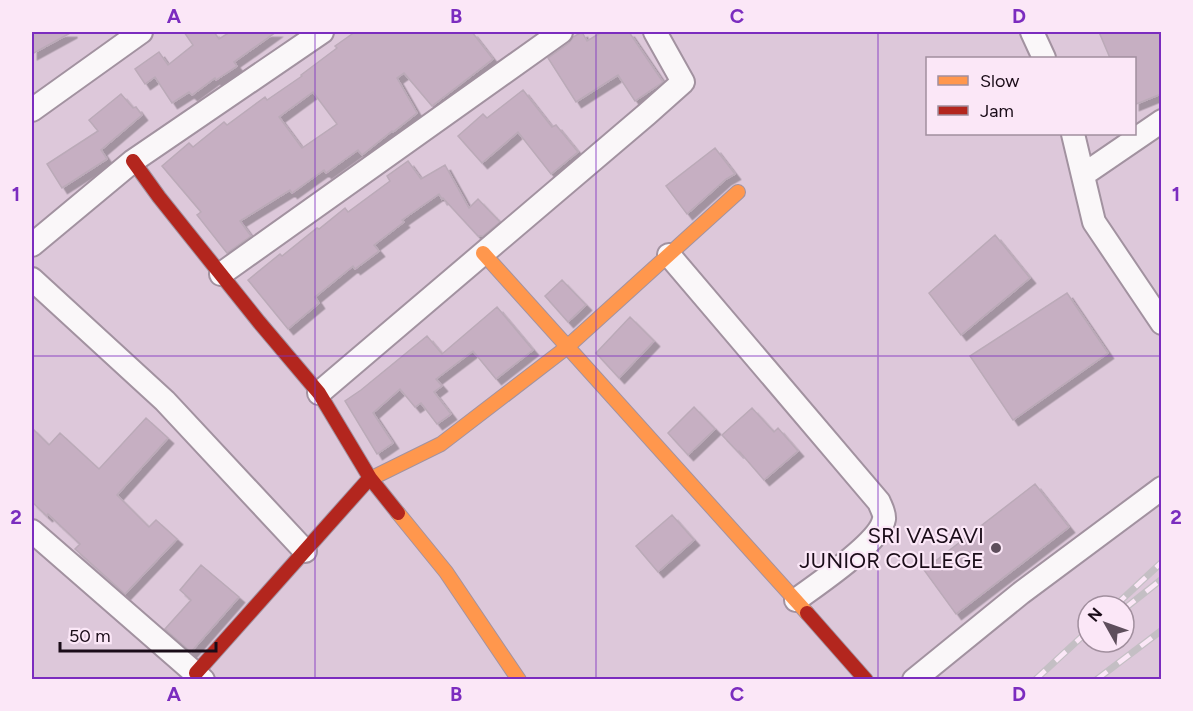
<svg xmlns="http://www.w3.org/2000/svg" width="1193" height="711" viewBox="0 0 1193 711" font-family="Figtree,sans-serif">
<defs>
<filter id="shadow"><feDropShadow dx="5.5" dy="5.5" stdDeviation="0" flood-color="#0004"/></filter>
</defs>
<rect width="100%" height="100%" fill="#ddc8da"/>
<!-- building -->
<path fill="#c6afc2" stroke="#bbaab8" stroke-width="1.5" fill-rule="evenodd" filter="url(#shadow)" d="M32 32H72L32 54Z
M184 32H214L219 39 230 32H276L234 62 237 66 216 80 215 78 192 95 189 92 172 103 155 77 145 84 135 69 159 52 168 65 193 45Z
M355 32H472L493 59 432 106 404 73 397 78 417 113 393 132 392 131 362 155 358 150 326 173 324 170 292 193 290 190 240 221 251 236 227 253 197 215 201 212 162 166 189 143 193 147 224 122 227 125 265 97 267 100 302 76 301 75 337 48 335 46ZM313 92 337 124 302 148 279 117Z
M582 32 587 41 602 32H629L663 82 635 101 618 75 576 102 548 58 569 43 573 37Z
M1099 32H1161V94L1134 105V58H1110Z
M523 90 552 127 556 125 578 152 551 174 518 132 482 163 458 136 483 114 487 118Z
M121 94 133 108 136 107 142 115 101 150 107 159 62 188 47 164 98 131 89 120Z
M715 148 735 174 726 179 687 214 666 186Z
M408 161 421 179 445 165 469 208 478 199 500 222 483 236H478L443 198 442 199 439 194 402 220 404 222 374 245 379 251 355 269 353 266 315 297 319 303 288 329 248 280 280 254 282 256 317 228 319 229 345 208 348 212 390 181 387 176Z
M995 235 1030 278 961 335 929 293Z
M562 280 586 305 568 322 545 296Z
M1067 293 1108 353 1013 420 970 356Z
M497 307 533 350 496 379 473 351 436 379 442 386 434 392 451 414 437 424 421 403 415 407 400 389 373 413 393 443 377 454 345 401 361 390 427 336 442 354Z
M630 317 654 341 619 378 596 353Z
M694 407 715 429 688 455 668 433Z
M752 408 774 432 778 428 798 451 764 480 739 451 738 452 722 435Z
M146 418 168 438 117 495 149 527 156 520 177 539 125 594 75 549 80 544 48 514 47 516 32 502V428L49 445 60 433 99 469Z
M1035 484 1069 527 956 614 924 570Z
M672 515 694 540 658 572 636 546Z
M201 565 239 597 191 652 165 629 191 600 180 590Z"/>
<g fill="none" stroke-linecap="round" stroke-linejoin="round">
<!-- street casing -->
<g stroke="#a292a0" stroke-width="26">
<path id="street" d="M1032 32 1044 58
M32 110 141 32
M1073 134 1094 222 1162 323
M1083 175 1162 121
M32 245 133 161 322 32
M669 255 879 502C881 507 885 514 884 519 880 543 816 585 796 600
M221 274 561 32
M32 279 165 401 305 551
M319 393 647 114 683 82 655 32
M32 531 203 680
M914 680 1021 593 1162 488"/>
</g>
<!-- slow casing -->
<g stroke="#a292a0" stroke-width="16">
<path id="slow" d="M483 253 807 613
M368 480 441 444 566 348 738 192
M398 513 446 572 519 680"/>
</g>
<!-- jam casing -->
<g stroke="#a292a0" stroke-width="16">
<path id="jam" d="M133 161 159 197 259 322 319 393 370 478 398 513
M807 613 866 680
M196 673 368 480"/>
</g>
<!-- street -->
<use href="#street" stroke="#faf7f9" stroke-width="22"/>
<!-- slow -->
<use href="#slow" stroke="#ff974d" stroke-width="14"/>
<!-- jam -->
<use href="#jam" stroke="#b3261e" stroke-width="14"/>
<!-- rail casing -->
<g stroke="#c4bfc4" stroke-width="7">
<path id="rail" d="M1115 606 1162 562
M1124 609 1162 579
M1035 680 1088 631
M1096 680 1162 630"/>
</g>
<!-- rail -->
<use href="#rail" stroke="#fbe7f7" stroke-width="4.5" stroke-dasharray="14" stroke-linecap="butt"/>
</g>
<!-- grid -->
<path fill="none" stroke="#7b2cbf" stroke-width="1.5" stroke-opacity="0.55" d="M315 32V680M596 32V680M878 32V680M32 356H1162"/>
<!-- markers -->
<circle fill="#5e4e5c" stroke="#fbe7f7" stroke-width="2" cx="996" cy="548" r="6"/>
<g text-anchor="middle" stroke-width="4.5" stroke-linejoin="round" paint-order="stroke">
<!-- poi labels -->
<g font-size="22" fill="#1a0c18" stroke="#fbe7f7" text-anchor="end">
<text x="984" y="543">SRI VASAVI<tspan x="984" dy="25">JUNIOR COLLEGE</tspan></text>
</g>
</g>
<!-- border -->
<rect width="1193" height="711" fill="none" stroke="#fbe7f7" stroke-width="66"/>
<!-- legend -->
<rect x="926" y="57" width="210" height="78" fill="#fbe7f7" stroke="#a18f9e" stroke-width="1.5"/>
<rect x="938" y="76" width="30" height="9" fill="#ff974d" stroke="#a18f9e" stroke-width="1.5"/>
<text x="980" y="87" font-size="18" fill="#1a0c18">Slow</text>
<rect x="938" y="106" width="30" height="9" fill="#b3261e" stroke="#a18f9e" stroke-width="1.5"/>
<text x="980" y="117" font-size="18" fill="#1a0c18">Jam</text>
<!-- north arrow -->
<g transform="translate(1106 624) rotate(310)"><circle r="28" fill="#fbe7f7" stroke="#a18f9e" stroke-width="1.5"/>
<path d="M0-4.5L10 22L0 15L-10 22Z" fill="#5e4e5c"/>
<text y="-9" font-size="16" font-weight="bold" text-anchor="middle" fill="#1a0c18">N</text>
</g>
<!-- scale -->
<path d="M60 642v9h156v-9" fill="none" stroke="#1a0c18" stroke-width="3"/>
<text x="69" y="642" font-size="18" fill="#1a0c18" stroke="#fbe7f7" stroke-width="4.5" paint-order="stroke">50 m</text>
<rect x="33" y="33" width="1127" height="645" fill="none" stroke="#7b2cbf" stroke-width="2"/>
<g font-size="20" text-anchor="middle" font-weight="bold" fill="#7b2cbf">
<text x="174" y="23">A</text>
<text x="456" y="23">B</text>
<text x="737" y="23">C</text>
<text x="1019" y="23">D</text>
<text x="16" y="201">1</text>
<text x="1176" y="201">1</text>
<text x="16" y="524">2</text>
<text x="1176" y="524">2</text>
<text x="174" y="701">A</text>
<text x="456" y="701">B</text>
<text x="737" y="701">C</text>
<text x="1019" y="701">D</text>
</g>
</svg>
